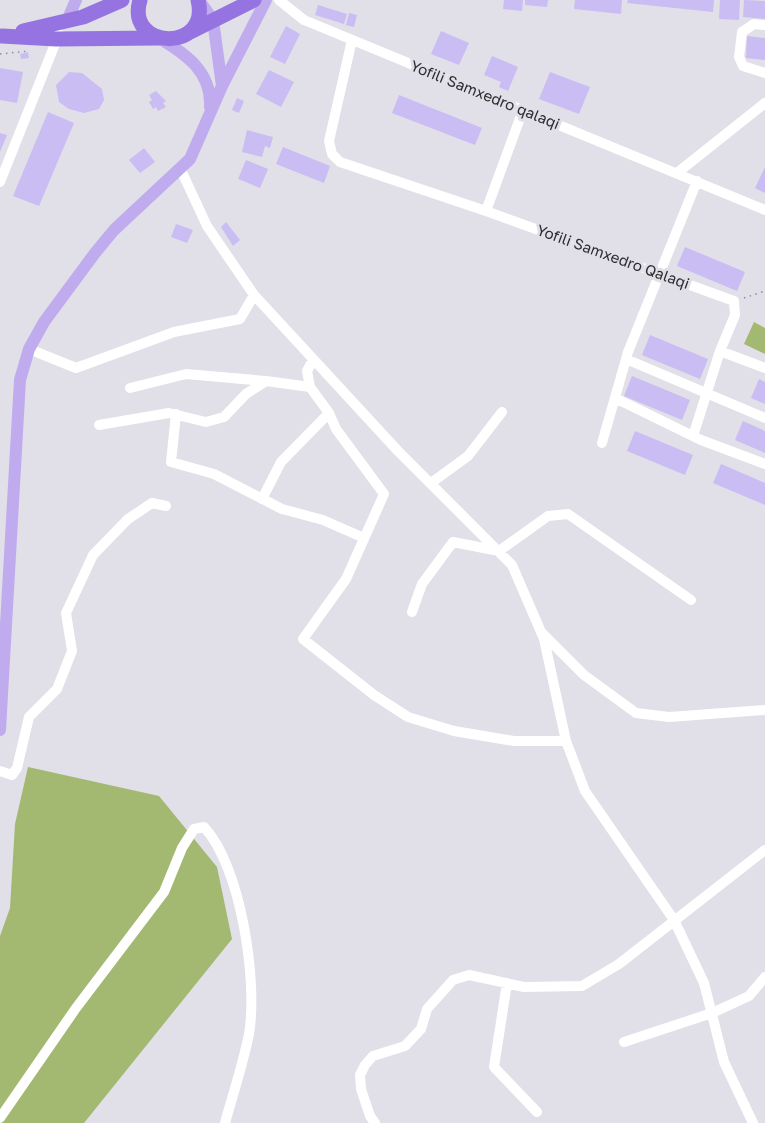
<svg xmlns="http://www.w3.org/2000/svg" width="765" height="1123" viewBox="0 0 765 1123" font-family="'Golos Text',sans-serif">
<rect width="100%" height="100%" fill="#e1dfe7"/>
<!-- green -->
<path fill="#a3b870" d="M754 322 765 328V354L744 344Z
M28 767 159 796 217 867 232 939 84 1123H0V936L10 908 15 824Z"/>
<!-- building -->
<path fill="#cabdf4" d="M504 0H523L522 11 503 9Z
M525 0H548L547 7 525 5Z
M575 0H622L621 14 574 9Z
M628 0H714L713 12 627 3Z
M720 0H740L739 20 719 19Z
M744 0 765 1V19L743 17Z
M318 5 347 14 344 24 315 15Z
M349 13 357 15 354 27 346 25Z
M286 26 300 34 285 64 270 57Z
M441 31 469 43 459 65 431 54Z
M747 36 765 38V60L746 58Z
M28 52 29 58 21 59 20 54Z
M492 56 518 67 508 91 499 87 501 82 484 75Z
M0 68 23 72 17 103 0 100Z
M269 70 294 82 281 107 256 94Z
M69 72 82 73 102 89 104 100 99 109 84 113 69 109 59 102 56 85Z
M550 72 590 87 579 114 539 99Z
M156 91 166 101 163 103 166 107 158 111 156 107 153 109 149 102 152 100 149 95Z
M399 95 482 128 475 145 392 113Z
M237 98 244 101 239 113 232 110Z
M48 112 74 123 39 206 13 196Z
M247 130 273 137 270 148 265 146 262 157 242 152Z
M0 133 7 135 0 152Z
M283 147 330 166 324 183 276 164Z
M144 148 155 162 140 173 129 160Z
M246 160 268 169 260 188 238 179Z
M765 167V193L755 188Z
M226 222 240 240 233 246 221 227Z
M176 224 193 230 187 243 171 237Z
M685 247 745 272 737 291 677 266Z
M650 335 708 359 700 379 642 355Z
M632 376 690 400 682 420 624 396Z
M759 379 765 382V404L751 398Z
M743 421 765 431V453L735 440Z
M635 431 693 455 685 475 627 451Z
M721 464 765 483V505L713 483Z"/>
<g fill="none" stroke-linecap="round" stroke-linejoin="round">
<!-- path -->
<path stroke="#908f95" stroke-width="1.5" stroke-dasharray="1.5 4.5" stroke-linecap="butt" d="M0 54 29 51
M744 298 765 291"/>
<!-- minor -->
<path stroke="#fff" stroke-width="10" d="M279 0 304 20 765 210
M765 25 754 24 742 32 739 57 743 66 765 73
M352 40 329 141 332 154 340 162 486 211 734 301 735 315 720 351 693 436
M181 170 207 226 254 295 398 451 512 565 544 639 566 741 585 791 674 920 704 983 724 1062 753 1123
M677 173 765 103
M0 182 59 34
M486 211 523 110
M29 349 76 368 174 332 240 319 254 295
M720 351 765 368
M626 359 765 418
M313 360 307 371 310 387 329 413 336 429 384 494 346 579 303 639 374 695 408 717 454 731 514 741H566
M130 388 186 374 266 381
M615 398 701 440 765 464
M176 414 171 462 214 474 282 509 323 520 364 538
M99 425 169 413 206 422 224 417 246 394 266 381 310 387
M602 443 628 352 697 181
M431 483 468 456 502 412
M262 499 281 462 329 413
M412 612 422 584 453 542 499 551 548 516 568 514 691 600
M542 633 584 675 636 713 669 717 765 710
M0 771 12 775 17 768 29 717 57 689 72 651 66 613 93 555 128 519 152 503 166 506
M507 983 494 1067 537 1112
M624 1042 712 1013 749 996 765 977
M0 1118 76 1008 164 892 182 848 194 829 204 827C241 866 258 982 249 1034 243 1064 233 1094 225 1123
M375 1123 370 1116 361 1089 360 1075 365 1065 373 1056 405 1046 421 1029 427 1009 453 980 469 975 524 987 582 986 619 964 765 850"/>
<!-- major -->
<path stroke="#bfabed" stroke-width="12" d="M199 0 213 20 222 86
M67 21 76 0
M159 38C186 54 212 72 210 107
M0 730 20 380 29 349 44 322 95 253 114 230 190 159 222 86 266 0"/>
<!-- highway -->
<path stroke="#9573e1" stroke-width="15" d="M140 0C125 50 211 53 198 0
M23 31 83 17 122 0
M190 32 254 0
M2 36 56 39 159 38"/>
</g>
<g text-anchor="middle" stroke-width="6" stroke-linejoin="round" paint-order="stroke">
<!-- street labels -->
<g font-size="15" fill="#2d2d30" stroke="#e1dfe7">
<text transform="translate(485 95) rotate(22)" y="5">Yofili Samxedro qalaqi</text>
<text transform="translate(613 257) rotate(20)" y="5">Yofili Samxedro Qalaqi</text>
</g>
</g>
</svg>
